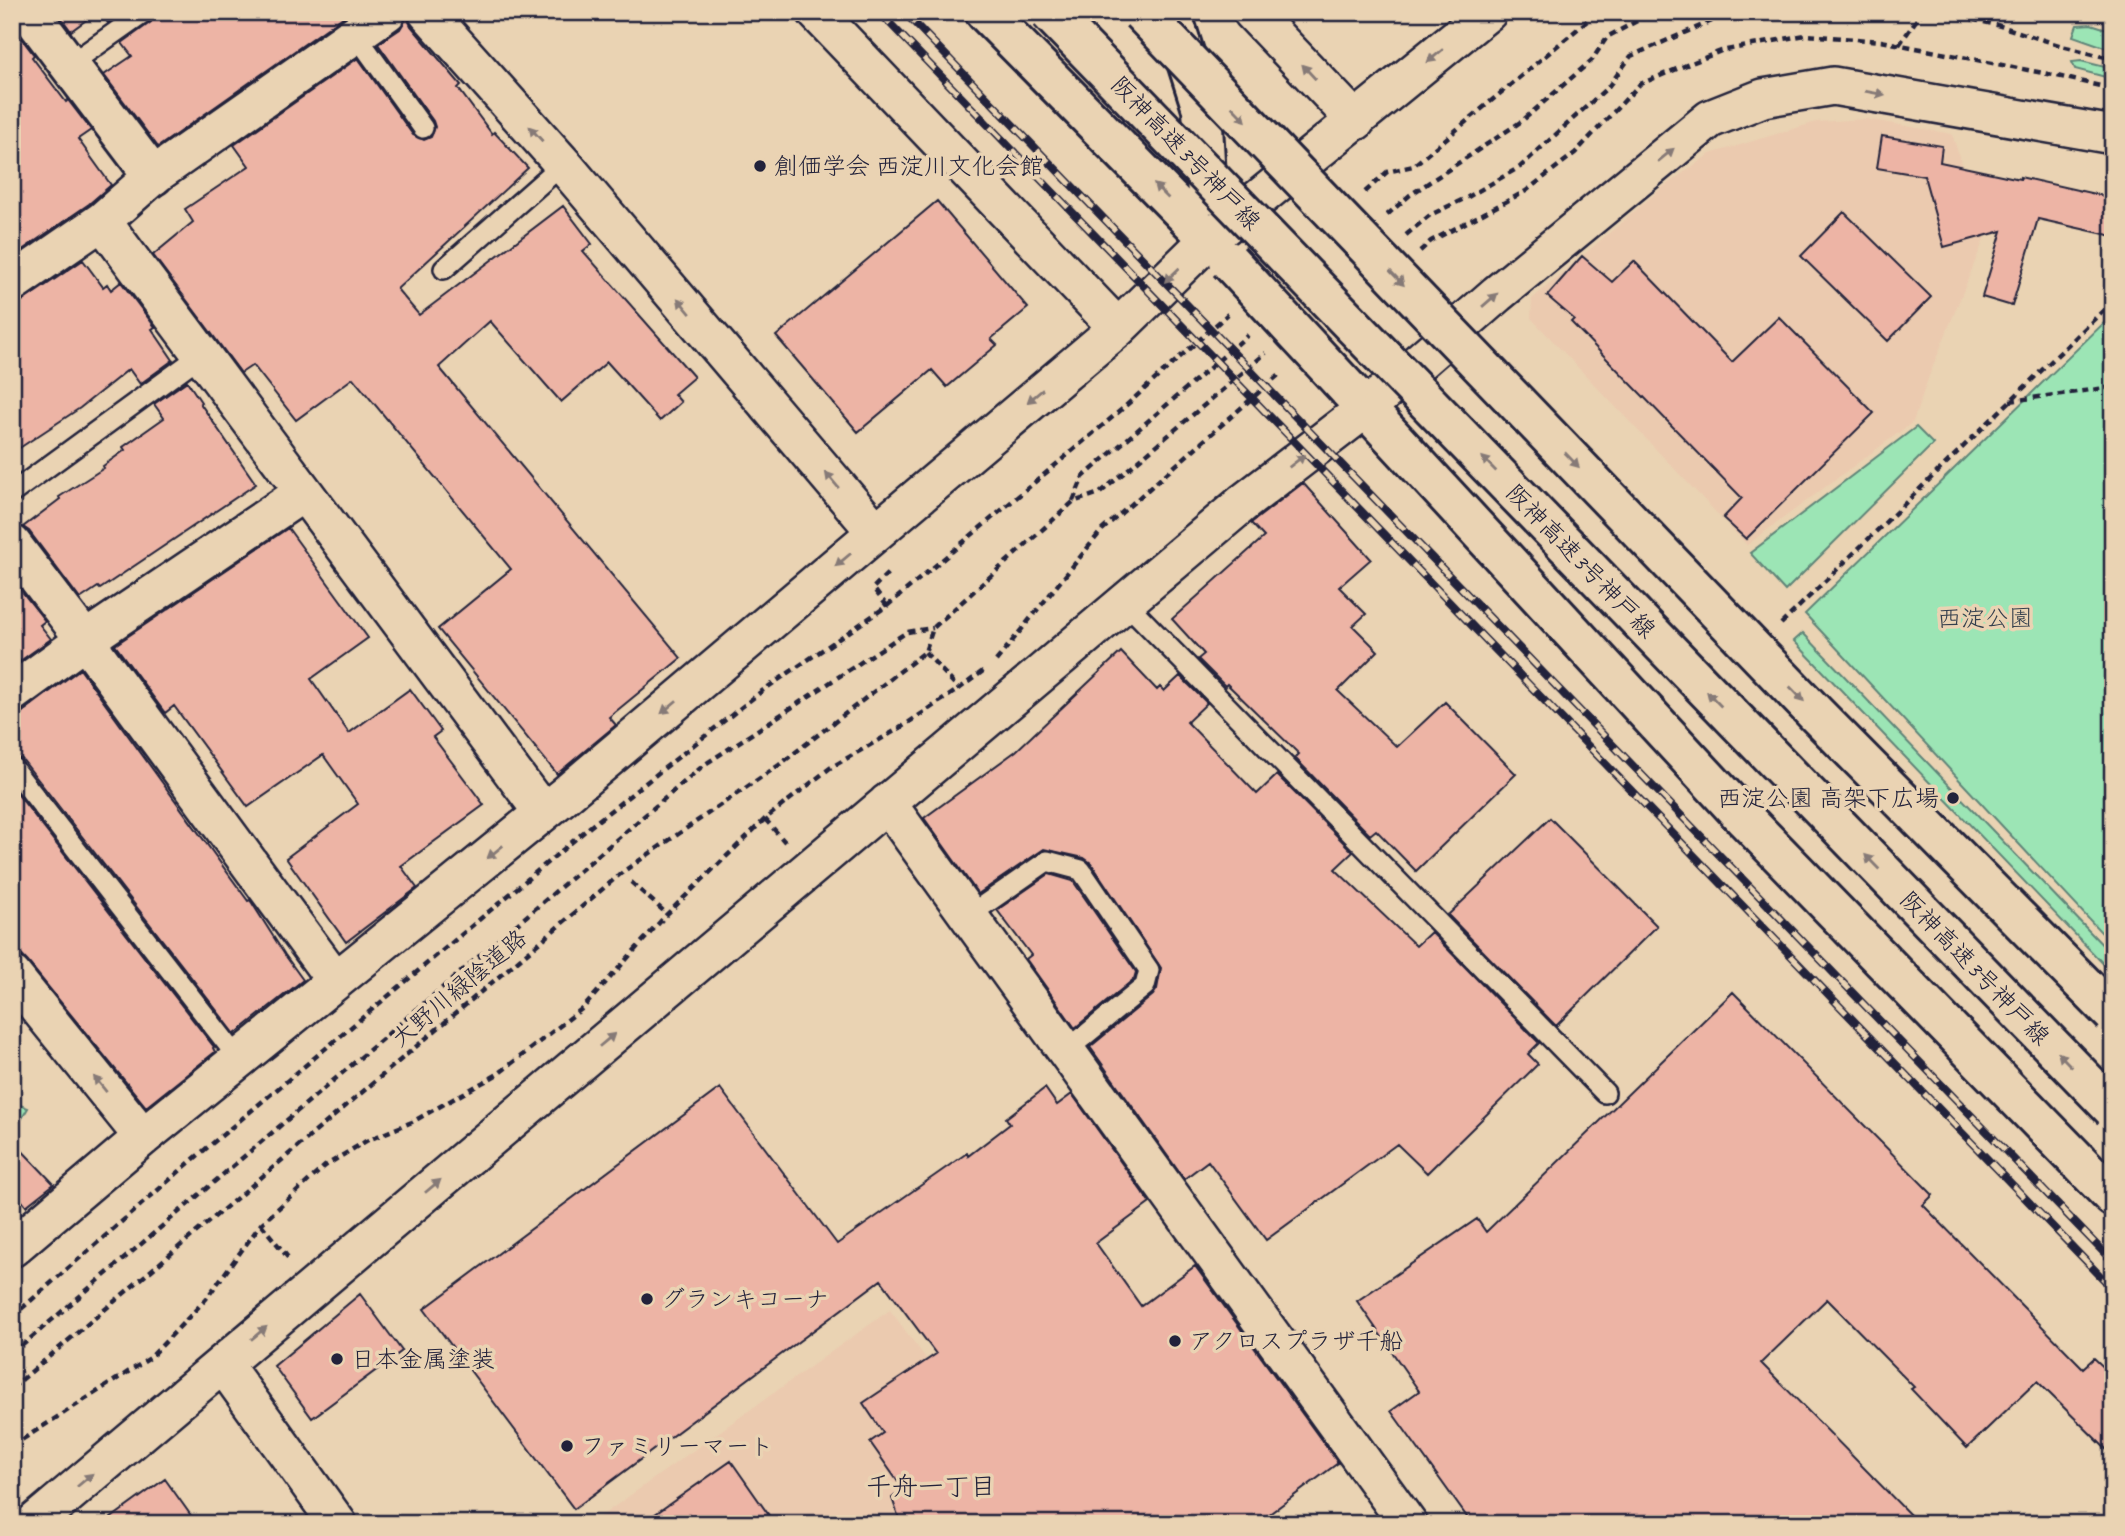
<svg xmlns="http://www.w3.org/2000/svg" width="2125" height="1536" viewBox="0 0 2125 1536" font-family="Caveat,'Klee One',sans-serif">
<rect width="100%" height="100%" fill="#ead3b3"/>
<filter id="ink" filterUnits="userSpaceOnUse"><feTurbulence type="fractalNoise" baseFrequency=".0143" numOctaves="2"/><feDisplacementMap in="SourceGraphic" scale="14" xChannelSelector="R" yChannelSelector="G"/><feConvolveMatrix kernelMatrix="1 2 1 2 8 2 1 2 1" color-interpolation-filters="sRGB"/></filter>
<g filter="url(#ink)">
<!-- built -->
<path fill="#ebcaaf" d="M1866 119 1952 134 1985 237 1929 376 1913 422 1747 545 1531 318 1532 299 1663 187 1710 154 1816 122Z
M890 1310 1049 1524H590Z"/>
<!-- green -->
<path fill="#9ce5b5" stroke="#5f8478" stroke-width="2" d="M2091 24 2113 31V50L2073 36 2077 25Z
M2081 61 2113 69V79L2075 69 2072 62Z
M2113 314V945L1805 614Z
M1916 427 1933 444 1785 591 1750 553Z
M1803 633 2113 956V974L1794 641Z
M12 1102 28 1108 12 1135V1122L16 1112 12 1110Z"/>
<!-- building -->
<path fill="#edb4a5" stroke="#22223b" stroke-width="2" d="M57 12H97L71 31Z
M100 12H122L108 23Z
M156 12H350L158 147 104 75 132 56 122 43 151 22Z
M407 17 411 26 461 85 458 88 492 134 494 132 528 168 397 289 419 315 563 206 592 244 583 251 694 377 674 394 681 402 660 421 607 362 561 402 490 321 439 367 681 658 609 717 616 725 557 774 438 629 511 569 353 378 296 420 253 365 241 373 153 255 193 222 185 209 249 166 234 145 358 58 413 135 424 140 431 137 435 127 433 121 378 44 400 29Z
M12 26 34 55 32 57 66 102 68 100 91 130 78 139 111 185 89 204 12 257Z
M1882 136 1942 146 1940 162 2020 179V177L2113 198V236L2038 219 2012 306 1982 297 2002 231 1944 247 1924 176 1877 168Z
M937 201 1028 308 991 339 997 345 947 387 932 370 858 432 776 336Z
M1844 212 1931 297 1888 341 1801 256Z
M1582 256 1612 282 1634 261 1732 362 1779 317 1874 413 1746 539 1723 518 1742 498 1571 322 1574 319 1547 296Z
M83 260 103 287 107 284 111 290 121 282 155 327 152 329 173 360 140 384 129 369 80 408 12 453V304L24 300Z
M187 381 201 402 200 403 256 484 100 589 98 587 80 599 29 531 23 527 60 499 59 497 104 468 103 466 125 450 123 447 164 418 154 404Z
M1303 483 1371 559 1339 587 1366 614 1353 626 1378 651 1338 691 1397 747 1445 702 1516 774 1416 871 1376 830 1370 835 1295 758 1299 754 1227 684 1225 686 1198 659 1204 654 1172 619 1264 537 1251 523Z
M288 528 368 638 311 679 349 733 410 689 441 731 433 737 484 805 401 866 417 888 346 942 286 858 358 804 323 755 248 807 174 706 165 713 115 645Z
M12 579 45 621 40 625 51 639 13 666Z
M1121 652 1157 690 1160 687 1164 691 1180 676 1207 703 1187 722 1257 794 1277 775 1353 852 1335 869 1416 946 1431 932 1539 1043 1528 1054 1538 1064 1427 1173 1397 1144 1266 1240 1208 1161 1184 1179 1090 1047 1153 995 1157 989 1161 968 1091 863 1084 858 1044 849 978 894 924 818 1016 751Z
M80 669 248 901 250 900 252 903 285 955 303 980 235 1034 22 759 12 755V720Z
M12 787 214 1047 213 1048 215 1052 146 1107 28 962 12 945Z
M1550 818 1657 926 1556 1026 1448 915Z
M1049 874 1073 881 1136 972 1134 979 1075 1028 1026 959 1031 955 997 910Z
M1733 992 1933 1195 1923 1205 2083 1368 2094 1358 2113 1376V1456L2037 1381 1967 1448 1911 1389 1914 1387 1827 1299 1761 1363 1919 1524H1472L1391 1411 1419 1391 1357 1301 1477 1219 1486 1232Z
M720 1088 837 1244 967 1153 968 1156 1010 1124 1006 1118 1045 1088 1057 1105 1072 1094 1150 1203 1096 1243 1141 1306 1195 1266 1338 1463 1256 1524H901L892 1498 903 1489 870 1442 883 1433 863 1403 936 1354 881 1280 574 1509 424 1309Z
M12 1140 54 1184 26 1206 12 1189Z
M360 1294 402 1351 312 1418 274 1366Z
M731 1461 775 1524H641Z
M165 1479 197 1524H103Z"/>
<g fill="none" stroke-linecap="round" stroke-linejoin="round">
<!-- lane casing -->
<g stroke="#22223b" stroke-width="24">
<path id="lane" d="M356 35 423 128
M69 65 144 12
M444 269 563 164
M12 493 201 355
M1125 602 1605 1093
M12 767 239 1059
M968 916 1047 861 1081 870 1149 970 1145 986 1066 1051"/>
</g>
<!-- street casing -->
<g stroke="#22223b" stroke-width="42">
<path id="street" d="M427 12 563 164 876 532
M816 12 1118 328
M1252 12 1356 121
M102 221 543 813
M12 283 102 221 153 176 387 12
M12 544 85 640 335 980
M12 693 85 640 303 493
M887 803 1408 1524
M12 975 143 1137
M12 1248 143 1137 565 795 1118 328 1209 239 1488 12
M223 1364 338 1524
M33 1524 1243 503 1365 409 1497 294 1710 119 1763 98 1833 86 2113 135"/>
</g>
<!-- secondary casing -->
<g stroke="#22223b" stroke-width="44">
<path id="secondary" d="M29 12 153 176
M1348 389 1745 819 2113 1197"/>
</g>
<!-- highway casing -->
<g stroke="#22223b" stroke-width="44">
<path id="highway" d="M985 12 1209 239
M1171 12 1202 109 1207 195"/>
</g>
<!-- path -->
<path stroke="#22223b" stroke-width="4.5" stroke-dasharray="7 5" stroke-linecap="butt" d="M1937 12 1997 25 2062 46 2113 59
M1899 45 1922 12
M1365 192 1387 172 1413 166 1598 12
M1387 215 1410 195 1522 121 1592 60 1607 37 1654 12
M1406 235 1430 215 1468 197 1520 167 1608 87 1631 56 1728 14 1744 12
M1420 251 1431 241 1526 191 1575 153 1640 84 1721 51 1805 35 1881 41 2053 75 2113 89
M2010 401 2113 387
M1073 501 1083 477 1248 335
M887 606 873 588 889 572
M1781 624 2113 301
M925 652 959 689
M996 661 1102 530 1282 372
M765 819 785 842
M631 882 667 914
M261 1224 290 1260
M12 1317 189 1163 591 826 762 691 887 606 1121 410 1228 314
M12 1354 704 765 907 632 933 628
M12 1388 624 871 779 765 925 652 933 628 1073 502 1100 493 1266 353
M12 1446 150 1358 206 1299 261 1224 325 1166 366 1141 412 1122 498 1074 584 1007 667 914 765 819 830 768 900 728 959 689 987 668"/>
<!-- lane -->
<use href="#lane" stroke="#ead3b3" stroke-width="19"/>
<!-- street -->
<use href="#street" stroke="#ead3b3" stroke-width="37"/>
<!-- secondary -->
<use href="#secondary" stroke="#ead3b3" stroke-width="38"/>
<!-- highway -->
<use href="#highway" stroke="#ead3b3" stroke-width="38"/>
<!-- rail casing -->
<g stroke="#22223b" stroke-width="8">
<path id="rail" d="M879 12 2113 1289
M904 12 2113 1262"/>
</g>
<!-- rail -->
<use href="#rail" stroke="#ead3b3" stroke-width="5" stroke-dasharray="16" stroke-linecap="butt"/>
<!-- secondary-bridge casing -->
<g stroke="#22223b" stroke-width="44" stroke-linecap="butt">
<path id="secondary-bridge" d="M1229 261 1348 389"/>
</g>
<!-- highway-bridge casing -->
<g stroke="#22223b" stroke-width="44" stroke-linecap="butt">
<path id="highway-bridge" d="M1049 12 2113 1109
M1141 12 1816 714 2113 1014"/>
</g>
<!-- secondary-bridge -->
<use href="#secondary-bridge" stroke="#ead3b3" stroke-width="38"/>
<!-- highway-bridge -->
<use href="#highway-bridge" stroke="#ead3b3" stroke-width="38"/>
</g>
<!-- one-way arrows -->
<defs><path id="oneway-solid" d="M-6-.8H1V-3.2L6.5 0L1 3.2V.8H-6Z" transform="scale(1.75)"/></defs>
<g fill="#867a77">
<use href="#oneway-solid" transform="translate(1435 56) rotate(140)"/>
<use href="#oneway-solid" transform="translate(1309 72) rotate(-133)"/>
<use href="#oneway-solid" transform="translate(1875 93) rotate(10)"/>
<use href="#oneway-solid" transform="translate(1239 114) rotate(46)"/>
<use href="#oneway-solid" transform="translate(536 134) rotate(-132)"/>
<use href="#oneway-solid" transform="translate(1666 155) rotate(-39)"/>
<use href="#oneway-solid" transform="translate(1161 191) rotate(-135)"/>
<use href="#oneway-solid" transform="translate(1172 275) rotate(136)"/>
<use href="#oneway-solid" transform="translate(1397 278) rotate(46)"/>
<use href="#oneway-solid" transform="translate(1490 300) rotate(-41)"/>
<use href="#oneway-solid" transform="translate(684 306) rotate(-130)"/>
<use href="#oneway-solid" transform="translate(1035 396) rotate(140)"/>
<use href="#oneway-solid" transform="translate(1572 460) rotate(46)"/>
<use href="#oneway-solid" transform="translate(1297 461) rotate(-38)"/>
<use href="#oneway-solid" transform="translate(1489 464) rotate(-134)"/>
<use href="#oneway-solid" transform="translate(832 480) rotate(-130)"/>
<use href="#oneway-solid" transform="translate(843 560) rotate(140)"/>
<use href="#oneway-solid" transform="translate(1797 694) rotate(46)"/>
<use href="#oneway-solid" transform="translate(1714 699) rotate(-134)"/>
<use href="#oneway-solid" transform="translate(669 707) rotate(140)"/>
<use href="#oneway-solid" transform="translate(495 852) rotate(141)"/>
<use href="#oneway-solid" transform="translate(1872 862) rotate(-134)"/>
<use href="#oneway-solid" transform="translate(607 1040) rotate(-40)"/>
<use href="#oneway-solid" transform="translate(2065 1060) rotate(-134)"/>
<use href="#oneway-solid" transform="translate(100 1084) rotate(-129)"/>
<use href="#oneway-solid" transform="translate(433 1186) rotate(-40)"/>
<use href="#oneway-solid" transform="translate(259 1333) rotate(-40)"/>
<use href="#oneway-solid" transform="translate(85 1480) rotate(-40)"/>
</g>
</g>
<!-- markers -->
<g fill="#22223b" stroke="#ead3b3" stroke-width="2.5">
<circle cx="760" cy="166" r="7"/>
<circle cx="1953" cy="798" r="7"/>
<circle cx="647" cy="1299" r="7"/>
<circle cx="1175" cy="1341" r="7"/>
<circle cx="337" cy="1359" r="7"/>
<circle cx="567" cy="1446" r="7"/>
</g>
<g text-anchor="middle" stroke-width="7" stroke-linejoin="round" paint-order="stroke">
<!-- street labels -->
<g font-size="24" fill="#22223b" stroke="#ead3b3">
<text transform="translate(1186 153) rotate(46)" y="8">阪神高速3号神戸線</text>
<text transform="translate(1581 561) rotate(46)" y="8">阪神高速3号神戸線</text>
<text transform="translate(1975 968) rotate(46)" y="8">阪神高速3号神戸線</text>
<text transform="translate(459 988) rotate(-40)" y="8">大野川緑陰道路</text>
</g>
<!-- poi labels -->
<g font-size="24" fill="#22223b" stroke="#ead3b3" text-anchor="start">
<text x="774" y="174">創価学会 西淀川文化会館</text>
<text x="1939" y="806" text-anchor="end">西淀公園 高架下広場</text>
<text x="661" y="1307">グランキコーナ</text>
<text x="1189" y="1349">アクロスプラザ千船</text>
<text x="351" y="1367">日本金属塗装</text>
<text x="581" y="1454">ファミリーマート</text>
</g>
<!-- park labels -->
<g font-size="24" fill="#343f4d" stroke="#ead3b3">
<text x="1985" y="626">西淀公園</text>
</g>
<!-- neighbourhood labels -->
<g font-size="26" fill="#22223b" stroke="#ead3b3">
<text x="931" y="1495">千舟一丁目</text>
</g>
</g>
<!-- margin -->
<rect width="2125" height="1536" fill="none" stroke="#ead3b3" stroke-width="42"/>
<rect x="21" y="21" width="2083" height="1494" fill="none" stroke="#22223b" stroke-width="2.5" filter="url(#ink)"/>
</svg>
